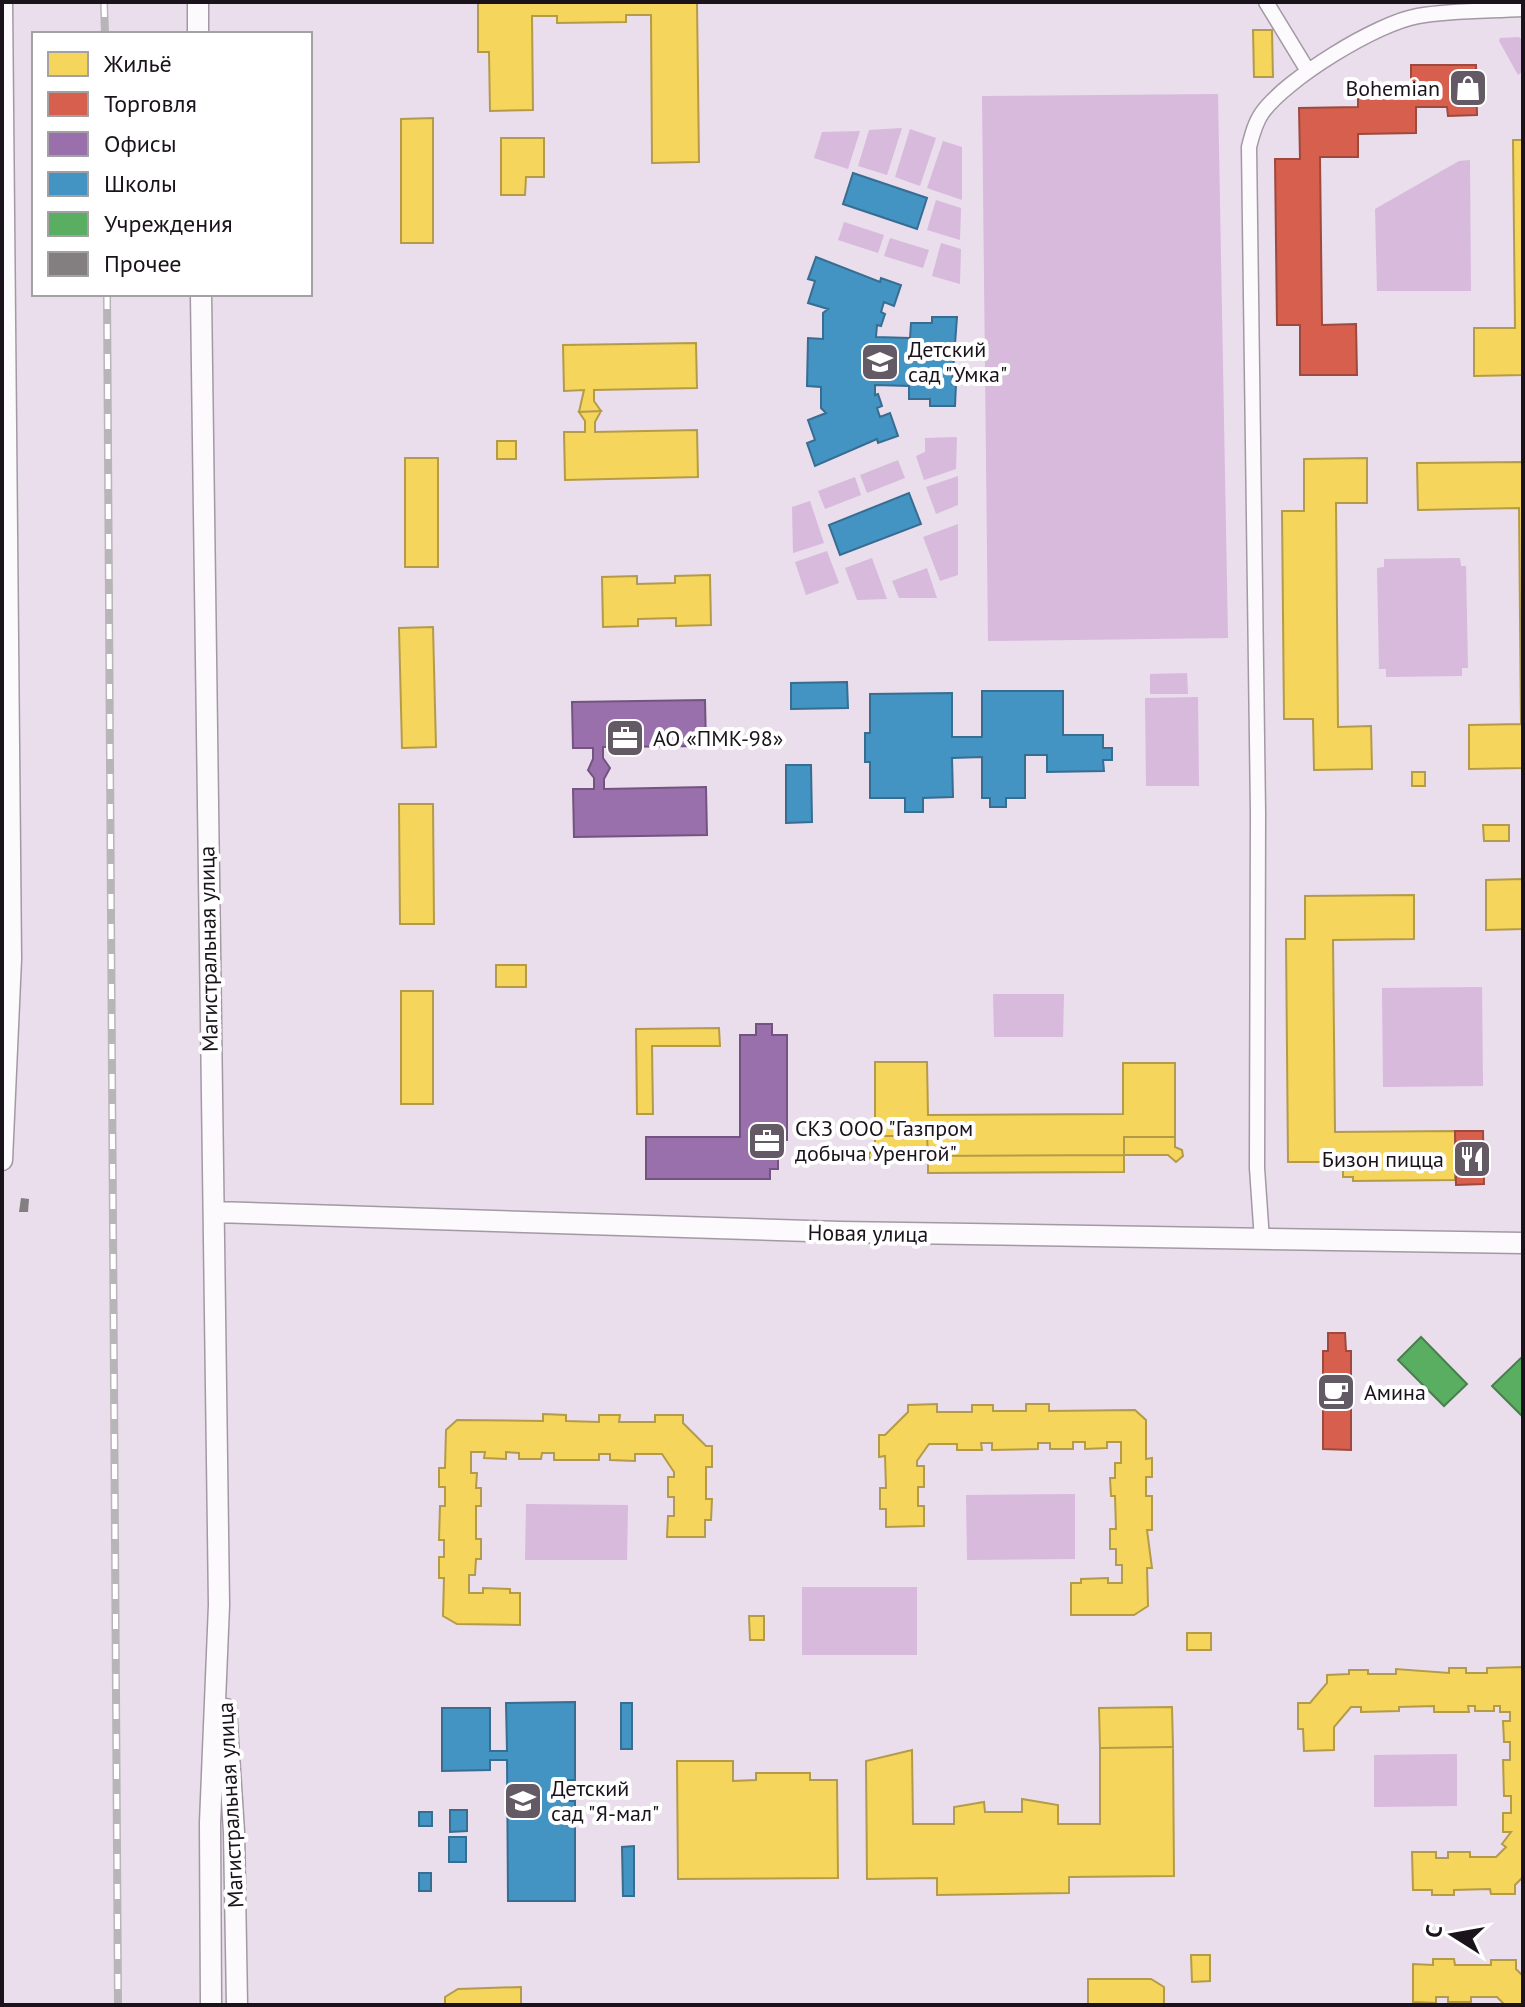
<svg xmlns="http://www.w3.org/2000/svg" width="1525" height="2007" viewBox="0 0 1525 2007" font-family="'PT Sans',sans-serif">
<rect width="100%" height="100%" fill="#eaddec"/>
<!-- green -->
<path fill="#d7badc" d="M1519 37 1523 41V71L1518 75 1499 41 1500 38Z
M1218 94 1228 638 988 641 982 96Z
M902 128 887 175 858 166 869 130Z
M910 129 936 138 920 186 895 177Z
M860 131 848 169 814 158 822 132Z
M943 141 962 147V200L927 188Z
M1470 160 1471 291H1377L1375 209 1459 161Z
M936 200 961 208 960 240 927 230Z
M844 222 884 235 878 253 838 240Z
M890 238 929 250 923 268 884 256Z
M941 243 961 249 960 284 932 276Z
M957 437 956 469 924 480 916 456 925 452V438Z
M898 460 905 478 867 493 860 475Z
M958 476V505L936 514 926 487Z
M855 477 861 495 825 509 818 491Z
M810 501 824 543 793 553 792 507Z
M958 524V575L940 581 923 537Z
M827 551 839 583 806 595 795 562Z
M872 558 887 599 857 600 845 568Z
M1460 558 1461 566H1466L1468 668H1462V676L1386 677V669H1379L1377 568 1384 567V559Z
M927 568 937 598H899L892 581Z
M1187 673 1188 694H1150V674Z
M1198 697 1199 786H1146L1145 698Z
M1482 987 1483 1086 1383 1087 1382 988Z
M993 994H1064L1063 1037H994Z
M1075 1494V1559L967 1560 966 1495Z
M526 1504 628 1505 627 1560H525Z
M802 1587H917V1655H802Z
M1457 1754V1806L1374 1807V1755Z"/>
<!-- homes -->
<path fill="#f6d55c" stroke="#b49b49" stroke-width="2" d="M478 2H697L699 162 652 163 651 15H626V22L557 23V16H532L533 110 490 111 489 52H478Z
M1253 30H1272L1273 77H1254Z
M433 118V243H401V119Z
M501 138H544V177H526L525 195H501Z
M1513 140H1523V375L1474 376V328H1515Z
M696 343 697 388 594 390V401L601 411 579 412 584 390 564 391 563 345Z
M601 411 595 422V432L697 430 698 477 565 480 564 432H585V421L579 412Z
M497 441H516V459H497Z
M405 458H438V567H405Z
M1367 458V503H1336L1338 727 1371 726 1372 769 1314 770 1313 719H1284L1282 511H1304V459Z
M1523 462V768L1469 769V725L1521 724 1519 508 1418 510 1417 463Z
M710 575 711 625 676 626V618L638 619V626L603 627 602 577 637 576V584L675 583V576Z
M433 627 436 747 402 748 399 628Z
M1412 772H1425V786H1412Z
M399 804H433L434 924H400Z
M1483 825H1509V841H1484Z
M1523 879V929L1486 930V880Z
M1414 895V939L1333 940 1335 1132 1455 1131V1180L1353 1181V1177H1343V1168H1337V1162H1288L1286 939H1305V896Z
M496 965H526V987H496Z
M401 991H433V1104H401Z
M719 1028 720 1046H652L653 1114H637L636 1029Z
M875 1062H927L928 1115 1123 1114V1063H1175V1137H1124V1155L928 1156 927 1136H875Z
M875 1136H927L928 1156H883L879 1163H873L868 1155 875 1148Z
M1124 1137H1175V1147L1182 1150 1183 1156 1176 1162 1168 1155H1124Z
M1124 1155V1172L928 1173V1156Z
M937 1404V1412H972V1405H993V1411H1026V1404H1049V1411L1135 1410 1146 1420V1459L1152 1458V1477H1146V1496H1152V1530H1147L1152 1568H1147L1148 1606 1134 1615H1071V1583H1081V1579L1108 1578V1583H1122V1565H1116V1549H1110V1529H1116L1115 1496H1111L1110 1478H1115V1463H1121V1442H1107V1448L1085 1449V1442H1073V1449H1050V1443H1038V1449L992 1450V1443H981L982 1450H957V1444H929L917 1461V1466H924V1487H918V1506H924V1526L886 1527V1509H880V1488H886L885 1456 879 1457V1435H885L908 1412V1405Z
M543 1414 566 1415V1421L599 1422V1415H620L619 1422H655V1415H683V1423L706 1446H712V1467H706V1499H712L711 1520H705V1537H667L668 1516H674V1497H668V1477H674V1472L662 1454H635V1461L610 1460V1454H599V1460H554V1453H542L541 1459H519V1453L506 1452V1459L484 1458 485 1452H471V1473H477L476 1488H481V1506H476V1539H481V1559H476L475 1575H469V1593H483V1588L510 1589V1593H520V1625L457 1624 443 1616 444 1578H439V1557H444V1540H439L440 1506H445V1487H439V1468H445L446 1430 457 1420 543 1421Z
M749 1616H764V1640H750Z
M1187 1633H1211V1650H1187Z
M1523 1667V1877L1515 1885V1894H1491L1490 1889 1454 1890V1895H1432V1890H1413L1412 1852H1436V1858H1448V1852H1470V1857H1496L1506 1847 1502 1844 1511 1832H1503V1813H1511V1796H1504L1503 1760H1510V1742H1504L1503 1721H1510V1712H1500V1706H1494V1711H1475V1706H1468L1469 1712H1434V1706L1399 1707V1711L1361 1712V1707H1351L1334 1727V1750L1304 1751 1303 1729H1298V1703H1310L1327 1683V1675L1349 1674V1670H1368V1674H1396V1669L1449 1673V1668H1466V1673H1487V1668Z
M1172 1707 1173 1747 1100 1748 1099 1708Z
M1173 1747 1174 1876 1069 1877V1893L937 1895V1878L867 1879 866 1761 912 1750 913 1824H954V1807L984 1802 985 1812H1022V1799L1058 1805V1824H1100V1748Z
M677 1761H733V1781L756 1780V1773H810V1780H837L838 1878 678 1879Z
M1191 1955H1210V1981L1192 1982Z
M1433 1959H1454L1455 1965H1491V1960H1516V1969L1523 1976V2005H1505L1497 1997H1471V2002H1448V1997H1436V2003L1413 2002V1964L1433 1965Z
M1088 1979H1151L1164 1987V2005H1088Z
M521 1987V2005H445V1997L458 1989Z"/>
<!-- shops -->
<path fill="#d6604d" stroke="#9e493e" stroke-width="2" d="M1411 65H1476L1477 115 1448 116 1447 107H1416V133L1358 134V157H1320L1322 325 1356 324 1357 375H1300V325H1277L1275 159H1300L1299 108 1358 107V86H1411Z
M1455 1131H1483L1484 1184 1456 1185Z
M1328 1333H1345L1346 1351H1351V1450L1323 1449V1351H1328Z"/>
<!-- offices -->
<path fill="#9970ab" stroke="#735480" stroke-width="2" d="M705 700 706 746 603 747V758L610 768 604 779V789L706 787 707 835 574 837 573 789H594V778L588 770 593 759V748H573L572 702Z
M756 1024H772V1035H787V1140H778V1169H770V1179H646V1137H740V1035H756Z"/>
<!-- schools -->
<path fill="#4393c3" stroke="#376d91" stroke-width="2" d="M853 173 927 198 917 229 843 204Z
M816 257 880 282 881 278 901 285 894 306 884 302 881 312 885 314 881 326 877 325 876 337 910 338 911 323H932V317H957L952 384H956L955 406H930V399H909V386L875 385V395L878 394 882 406 877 408 880 417 890 413 898 436 878 443 877 439 815 466 807 443 815 440 808 420 826 413 821 408V387L807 386 808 338 823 339V313L828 309 808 303 815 281 808 279Z
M909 493 921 524 840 555 829 525Z
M847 682 848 708 791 709V683Z
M982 691H1063V735H1103V748H1112V760H1103L1104 771 1047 772V755H1025V798H1006V807H990V798H982V757L952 758 953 797 923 798V812H905V798H870V762H865V733H870V694L952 693V737H982Z
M786 765H811L812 822 786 823Z
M575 1702V1780H560L561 1801H575V1901H508L507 1760H490V1770L442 1771V1708H490V1751H507L506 1703Z
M621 1703H632V1749H621Z
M450 1810H467V1831L450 1832Z
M419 1812H432V1826H419Z
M449 1837H466V1862H449Z
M634 1846V1896H623L622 1847Z
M419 1873H431V1891H419Z"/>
<!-- public -->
<path fill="#5aae61" stroke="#47804c" stroke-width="2" d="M1421 1337 1467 1384 1444 1406 1398 1360Z
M1523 1356V1417L1492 1386Z"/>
<!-- building -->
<path fill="#837e80" d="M21 1198 29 1199 28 1212H19Z"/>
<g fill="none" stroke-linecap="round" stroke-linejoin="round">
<!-- street casing -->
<g stroke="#a399a5" stroke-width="17">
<path id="street" d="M1266 2 1308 71
M1262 1240 1257 1168 1258 813 1249 147C1252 135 1255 123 1262 113 1286 79 1377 23 1418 16 1452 10 1488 11 1523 9"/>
</g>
<!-- secondary casing -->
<g stroke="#a399a5" stroke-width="23">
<path id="secondary" d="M198 2V34
M201 294 219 1605 210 1823 211 2005
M2 1160 11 959 2 2
M214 1212 840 1232 1523 1243
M226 1709 234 1832 237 2005"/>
</g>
<!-- street -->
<use href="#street" stroke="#fcfafc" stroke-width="14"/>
<!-- secondary -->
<use href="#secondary" stroke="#fcfafc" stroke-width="20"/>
<!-- rail casing -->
<g stroke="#b8b5b8" stroke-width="8">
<path id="rail" d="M104 2 105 34
M107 294 118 2005"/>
</g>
<!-- rail -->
<use href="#rail" stroke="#fff" stroke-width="5" stroke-dasharray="15" stroke-linecap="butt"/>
</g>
<!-- icons -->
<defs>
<g id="shop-square" transform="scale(2)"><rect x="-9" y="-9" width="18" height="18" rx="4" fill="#635a65" stroke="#fff"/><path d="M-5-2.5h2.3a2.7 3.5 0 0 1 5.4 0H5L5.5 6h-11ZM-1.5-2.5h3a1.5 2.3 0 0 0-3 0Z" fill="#fff"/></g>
<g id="school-square" transform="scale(2)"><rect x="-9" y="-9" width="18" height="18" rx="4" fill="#635a65" stroke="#fff"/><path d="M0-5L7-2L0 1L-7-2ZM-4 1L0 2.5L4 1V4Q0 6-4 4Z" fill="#fff"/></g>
<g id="office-square" transform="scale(2)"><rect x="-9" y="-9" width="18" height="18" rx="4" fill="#635a65" stroke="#fff"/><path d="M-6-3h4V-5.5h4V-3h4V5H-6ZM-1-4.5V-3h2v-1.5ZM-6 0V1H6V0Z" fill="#fff"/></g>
<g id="restaurant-square" transform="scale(2)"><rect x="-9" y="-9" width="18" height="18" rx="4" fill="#635a65" stroke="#fff"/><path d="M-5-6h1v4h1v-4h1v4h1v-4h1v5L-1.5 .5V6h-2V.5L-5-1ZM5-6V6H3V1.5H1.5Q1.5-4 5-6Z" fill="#fff"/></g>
<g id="cafe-square" transform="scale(2)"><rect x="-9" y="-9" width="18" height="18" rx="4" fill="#635a65" stroke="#fff"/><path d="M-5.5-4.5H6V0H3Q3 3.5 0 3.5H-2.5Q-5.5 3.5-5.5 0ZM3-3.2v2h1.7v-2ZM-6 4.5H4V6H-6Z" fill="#fff"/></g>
</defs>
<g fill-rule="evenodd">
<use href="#shop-square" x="1468" y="88"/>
<use href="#school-square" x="880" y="362"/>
<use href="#office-square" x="625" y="738"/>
<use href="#office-square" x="767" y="1141"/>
<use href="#restaurant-square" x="1472" y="1159"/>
<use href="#cafe-square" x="1336" y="1392"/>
<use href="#school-square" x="523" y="1801"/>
</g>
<g text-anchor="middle" stroke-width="8" stroke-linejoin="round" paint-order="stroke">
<!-- poi labels -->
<g font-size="22" fill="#1a131c" stroke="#fff" text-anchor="start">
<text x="1440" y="96" text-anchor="end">Bohemian</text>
<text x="908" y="357">Детский<tspan x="908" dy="25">сад "Умка"</tspan></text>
<text x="653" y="746">АО «ПМК-98»</text>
<text x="795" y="1136">СКЗ ООО "Газпром<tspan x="795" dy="25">добыча Уренгой"</tspan></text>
<text x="1444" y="1167" text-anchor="end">Бизон пицца</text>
<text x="1364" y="1400">Амина</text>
<text x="551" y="1796">Детский<tspan x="551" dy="25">сад "Я-мал"</tspan></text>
</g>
<!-- street labels -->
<g font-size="22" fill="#1a131c" stroke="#fff">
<text transform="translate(208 949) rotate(-91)" y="8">Магистральная улица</text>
<text transform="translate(868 1233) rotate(1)" y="8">Новая улица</text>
<text transform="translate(230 1805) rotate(-93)" y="8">Магистральная улица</text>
</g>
</g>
<!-- border -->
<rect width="1525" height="2007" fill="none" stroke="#1a131c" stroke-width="8"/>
<!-- legend -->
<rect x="32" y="32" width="280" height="264" fill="#ffffff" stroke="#a3a1a4" stroke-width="2"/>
<rect x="48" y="52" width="40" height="24" fill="#f6d55c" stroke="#a3a1a4" stroke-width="2"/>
<text x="104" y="72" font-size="24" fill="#1a131c">Жильё</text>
<rect x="48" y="92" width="40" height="24" fill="#d6604d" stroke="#a3a1a4" stroke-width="2"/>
<text x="104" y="112" font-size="24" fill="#1a131c">Торговля</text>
<rect x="48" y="132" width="40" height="24" fill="#9970ab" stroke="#a3a1a4" stroke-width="2"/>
<text x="104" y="152" font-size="24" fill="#1a131c">Офисы</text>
<rect x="48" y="172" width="40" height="24" fill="#4393c3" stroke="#a3a1a4" stroke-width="2"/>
<text x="104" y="192" font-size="24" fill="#1a131c">Школы</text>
<rect x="48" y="212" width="40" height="24" fill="#5aae61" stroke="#a3a1a4" stroke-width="2"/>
<text x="104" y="232" font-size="24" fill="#1a131c">Учреждения</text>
<rect x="48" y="252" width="40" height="24" fill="#837e80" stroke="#a3a1a4" stroke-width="2"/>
<text x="104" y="272" font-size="24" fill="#1a131c">Прочее</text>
<!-- north arrow -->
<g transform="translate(1453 1935) rotate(281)" stroke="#ffffff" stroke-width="6" paint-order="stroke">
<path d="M0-6L14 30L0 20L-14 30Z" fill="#1a131c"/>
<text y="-12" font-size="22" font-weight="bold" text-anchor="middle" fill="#1a131c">С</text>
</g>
</svg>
